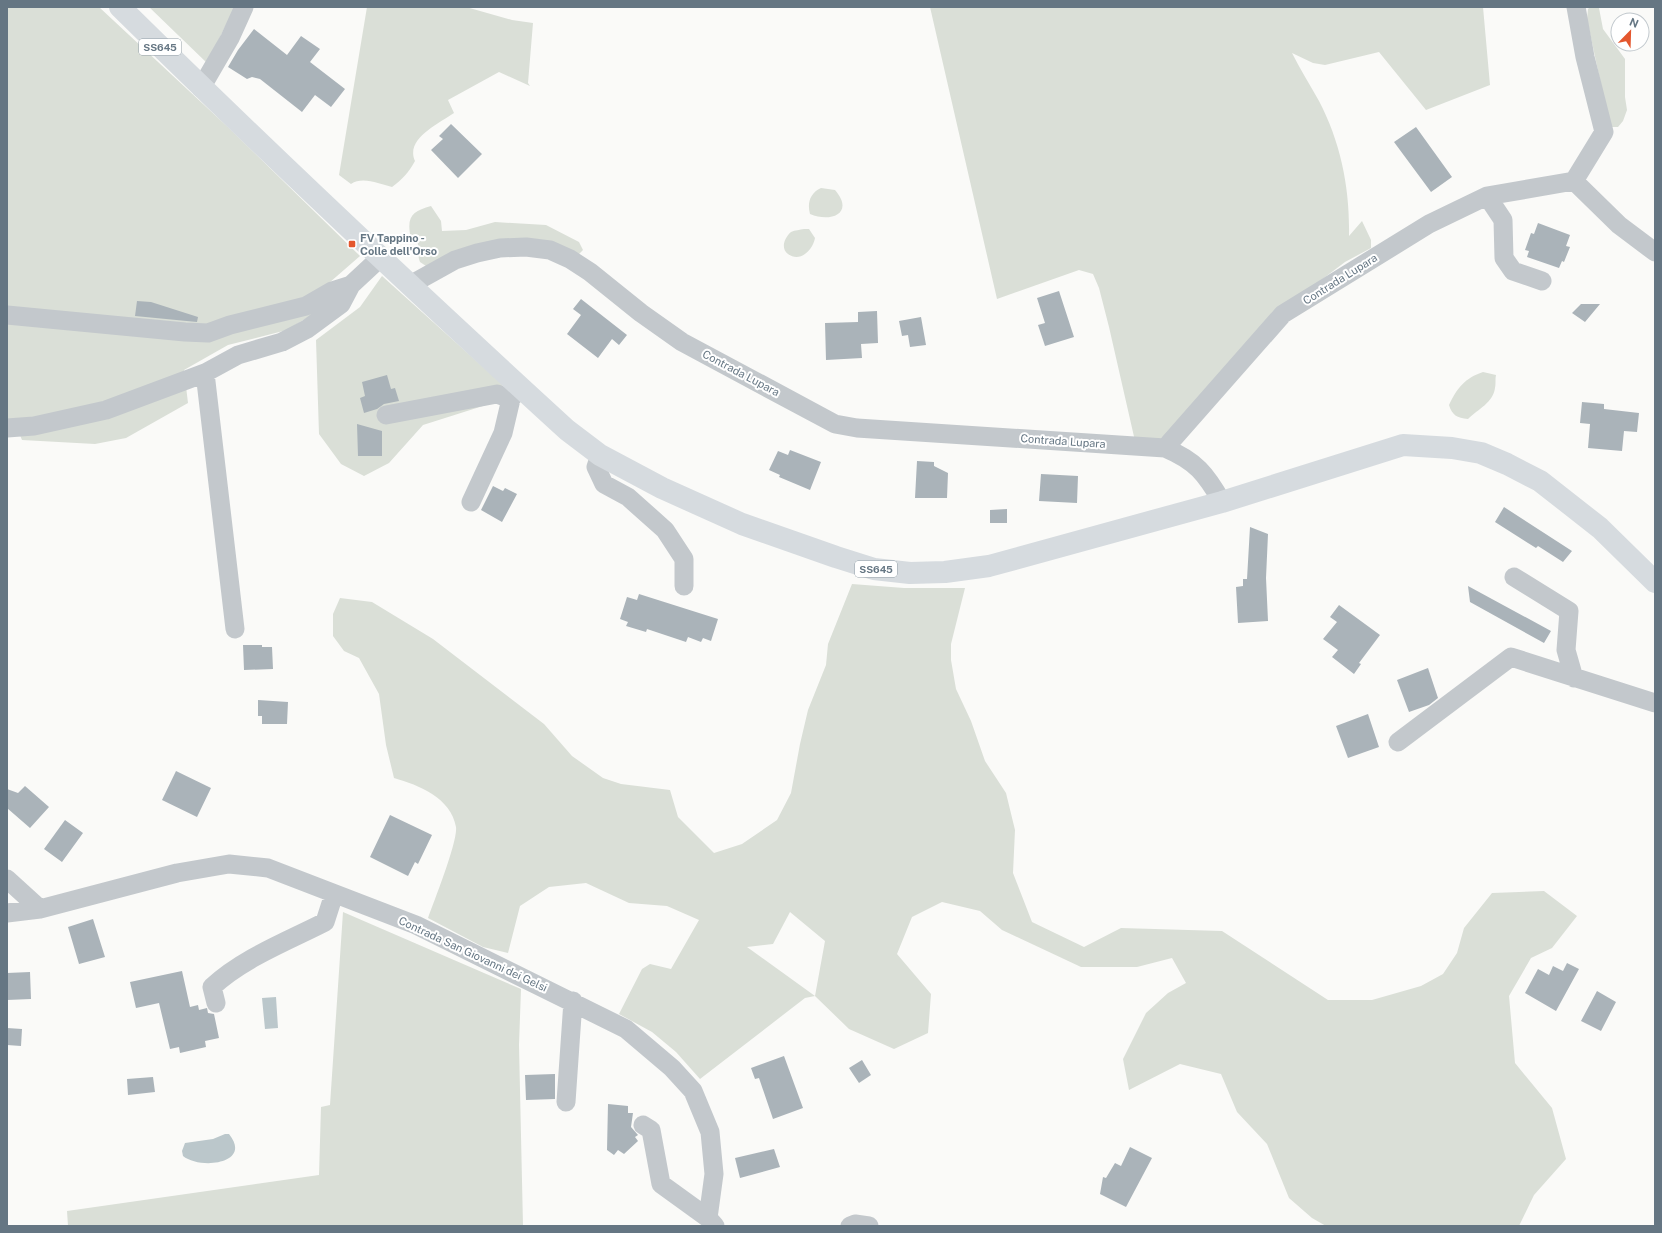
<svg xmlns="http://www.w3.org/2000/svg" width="1662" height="1233" viewBox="0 0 1662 1233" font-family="'Public Sans',sans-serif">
<rect width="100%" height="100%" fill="#fafaf8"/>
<!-- green -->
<path fill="#dadfd7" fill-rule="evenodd" d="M7 7H99L231 130 360 256 329 283 323 308 287 330 228 345 184 370 188 403 126 438 95 444 22 440 14 421H7Z
M149 7H235L207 63Z
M367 7H466L512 20 533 23 528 83 530 86 499 72 448 100 454 113C438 124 405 139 415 161 409 172 402 180 392 187 379 184 363 176 351 184L339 175Z
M930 7H1483L1490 85 1426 110 1379 52 1325 65 1313 63 1292 53C1300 69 1310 85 1319 101 1341 143 1350 189 1349 236L1362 221 1371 240V248L1345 262 1316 284 1170 431 1159 440 1135 441 1109 327 1099 288 1093 274 1079 270 997 299Z
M1590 7 1599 8 1603 29 1625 59V97L1627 110 1623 121 1618 127H1610L1587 19 1588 9Z
M821 188 835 190C855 213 831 223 810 214 807 203 810 193 821 188Z
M431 206 441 221 442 231 466 230 495 222 546 225 579 242 583 250 578 255 554 244 426 266 420 262C415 249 424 245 410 234 407 215 414 211 431 206Z
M804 229H809L815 238C813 250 800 263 788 254 780 248 785 237 791 232 795 230 800 230 804 229Z
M382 276 503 385 486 405 423 425 389 463 364 476 341 464 319 434 316 340 360 307Z
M1483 372 1496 375C1495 379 1496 383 1495 388 1493 403 1478 409 1468 419 1457 418 1452 415 1449 405 1457 388 1465 378 1483 372Z
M852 584 904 588H965L951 644V660L956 689 971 721 985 761 1006 793 1015 830 1013 873 1032 922 1084 947 1121 928 1222 931 1328 1000H1372L1421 986 1443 974 1457 953 1464 928 1492 893 1544 891 1577 916 1552 948 1531 958 1509 996 1515 1063 1552 1108 1566 1159 1534 1195 1519 1226H1326L1312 1218 1289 1198 1267 1144 1237 1112 1221 1074 1180 1064 1129 1090 1123 1059 1146 1013 1168 993 1186 983 1172 958 1137 967H1081L1002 930 980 911 942 902 912 917 897 954 931 994 928 1033 894 1049 849 1029 815 996 805 998 700 1079 676 1052 652 1032 619 1014 642 969 650 964 671 969 699 920 667 906 629 903 586 883 549 887 520 906 508 953 483 947 428 918C434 901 458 841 456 827 451 798 419 785 394 778L386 745 379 694 359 658 344 651 333 636V614L340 598 372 602 433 639 544 724 572 756 603 778 621 784 670 790 678 817 714 853 742 844 777 820 791 793 800 744 808 710 826 665 828 644ZM790 912 825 941 815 996 747 947 773 944Z
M343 912 521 989 519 1045 523 1226H68L67 1211 319 1175 321 1107 330 1105Z"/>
<!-- water -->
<path fill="#bbc7cb" d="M276 997 278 1028 265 1029 262 998Z
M225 1134H229C253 1164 200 1170 183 1156L182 1151 185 1143 213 1139Z"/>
<!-- building -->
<path fill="#aab3b9" d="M254 29 287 55 301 36 320 49 310 62 345 89 331 107 315 95 302 112 260 79 252 77 247 79 228 67 238 50Z
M451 124 482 154 458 178 431 150 443 139 439 136Z
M1416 127 1452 177 1431 192 1394 142Z
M1538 223 1570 235 1566 246 1570 247 1564 262 1562 261 1559 268 1527 257 1529 251 1525 250 1531 233 1534 234Z
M1059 291 1074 337 1045 346 1038 325 1045 323 1037 298Z
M581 299 627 335 619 345 612 339 598 358 567 334 581 315 573 309Z
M137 301 151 302 198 317 197 322 135 316Z
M1581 304H1600L1585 322 1572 313Z
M877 311 878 343 861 344 862 358 826 360 825 323 858 322V312Z
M921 317 926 345 910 347 908 335 902 336 899 321Z
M387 375 391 389 395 388 399 401 384 404 377 409 364 413 360 398 365 396 362 382Z
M1582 402 1604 404V409L1639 413 1637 432 1624 431 1622 451 1588 448 1590 424 1580 423Z
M357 424 382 431V456H358Z
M790 450 821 462 810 490 779 477 780 475 769 470 778 451 788 455Z
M917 461 934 462V466L948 473 947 498H915Z
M1041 474 1078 476 1077 503 1039 501Z
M493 486 503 491 505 488 517 494 502 522 481 510Z
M1504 507 1572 551 1563 562 1538 546 1536 548 1495 522Z
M1007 509V523H990V510Z
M1250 527 1268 534 1266 578 1268 621 1238 623 1236 587 1243 586V579H1247Z
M1468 586 1551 631 1544 643 1470 602Z
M639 594 718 619 711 641 703 638 701 642 688 637 686 642 647 629 646 632 626 626 628 622 620 619 627 597 637 600Z
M1339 605 1380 635 1359 663 1361 664 1354 674 1332 657 1338 650 1323 639 1337 622 1330 617Z
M243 645H262V647H272L273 669 244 670Z
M1428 668 1438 698 1429 705 1409 712 1397 680Z
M258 700 288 702 287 724H262V716H258Z
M1368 714 1379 747 1348 758 1336 726Z
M176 771 211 788 197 817 162 800Z
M25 786 49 807 30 828 7 808V789L18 793Z
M390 815 432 835 418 864 415 862 408 876 370 857Z
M65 820 83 833 62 862 44 849Z
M93 919 105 957 79 964 68 927Z
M1567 963 1579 969 1556 1011 1525 993 1538 969 1549 975 1553 966 1563 971Z
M182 971 190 1007 198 1005 199 1010 207 1008 208 1013 214 1014 219 1038 205 1041 206 1047 180 1053 179 1047 170 1049 159 1003 136 1008 130 982Z
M30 972 31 999 7 1000V973Z
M1597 991 1616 1002 1601 1031 1581 1021Z
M7 1028 22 1029 21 1046 7 1045Z
M784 1056 803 1108 773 1119 759 1078 755 1079 751 1068Z
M862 1060 871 1075 859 1083 849 1068Z
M555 1074V1099L526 1100 525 1075Z
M153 1077 155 1092 128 1095 127 1079Z
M608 1104 628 1106V1113H633L631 1127 638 1135 635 1137 638 1141 624 1154 618 1150 614 1155 607 1150Z
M1130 1147 1152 1158 1126 1207 1100 1194 1103 1177 1106 1178 1115 1163 1121 1166Z
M774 1149 780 1167 740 1178 735 1158Z"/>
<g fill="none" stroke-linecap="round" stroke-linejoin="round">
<!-- minor -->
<path stroke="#c3c8cc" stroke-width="19" d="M201 88 230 38 244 7
M1574 181 1604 132 1585 57 1576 7
M1487 196 1503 220 1504 258 1513 271 1542 281
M410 285 455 260 477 253 500 248 526 247 550 250 570 259 590 272 641 313 682 342 835 424 857 428 1165 448 1283 314 1429 224 1487 196 1574 181 1619 225 1655 252
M7 315 185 332 208 333 230 325 306 306 332 291 351 285
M205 373 235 629
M386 415 497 394 511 399
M7 428 34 426 106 410 205 373 238 355 282 342 307 329 341 304 351 285 380 258
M1165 448C1196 461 1206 474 1222 502
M600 455 596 467 604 484 628 497 665 530 684 559V586
M471 502 503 433 511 399 518 390
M1514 577 1569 611 1566 650 1574 678
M1398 742 1511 657 1655 703
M7 879 40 909
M7 913 40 909 177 873 229 864 268 868 416 925 626 1029 672 1068 693 1091 710 1132 714 1174 708 1218 715 1226
M216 1003 212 987C243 958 288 941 325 922L334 894
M566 1102 573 1001
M643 1125 651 1130 661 1184 708 1218
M850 1226 855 1224 869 1226"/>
<!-- major -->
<path stroke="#d6dbdf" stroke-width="22" d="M120 7C266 151 415 291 567 430L600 455 662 488 742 524 836 557 874 569 910 573 945 572 989 566 1222 502 1403 445 1452 448 1481 453 1507 464 1540 481 1600 528 1655 582"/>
</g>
<!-- markers -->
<rect fill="#e4572e" stroke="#fff" stroke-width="1.5" x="348" y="240" width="8" height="8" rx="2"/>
<g text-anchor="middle" stroke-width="4" stroke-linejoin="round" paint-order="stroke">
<!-- shield labels -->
<g fill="#fff" stroke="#939fa8" stroke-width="1">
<rect x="139" y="39" width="42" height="16" rx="3"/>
<rect x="855" y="561" width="42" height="16" rx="3"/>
</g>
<g font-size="10" font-weight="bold" fill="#657683">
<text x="160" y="51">SS645</text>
<text x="876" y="573">SS645</text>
</g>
<!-- poi labels -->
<g font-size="11" font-weight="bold" fill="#657683" stroke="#fff" text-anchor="start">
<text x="360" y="242">FV Tappino -<tspan x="360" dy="13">Colle dell'Orso</tspan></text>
</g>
<!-- street labels -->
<g font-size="11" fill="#657683" stroke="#fff">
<text transform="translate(1340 279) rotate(-32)" y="4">Contrada Lupara</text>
<text transform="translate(741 373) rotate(28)" y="4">Contrada Lupara</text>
<text transform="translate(1063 441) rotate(4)" y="4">Contrada Lupara</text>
<text transform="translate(473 954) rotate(25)" y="4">Contrada San Giovanni dei Gelsi</text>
</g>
</g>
<!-- border -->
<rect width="1662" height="1233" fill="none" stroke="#657683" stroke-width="16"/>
<!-- north arrow -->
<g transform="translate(1630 32) rotate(23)"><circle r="19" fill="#ffffff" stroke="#c1c8cd"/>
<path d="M0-3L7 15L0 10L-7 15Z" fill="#e4572e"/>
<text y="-6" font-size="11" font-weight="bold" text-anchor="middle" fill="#657683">N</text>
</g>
</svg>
